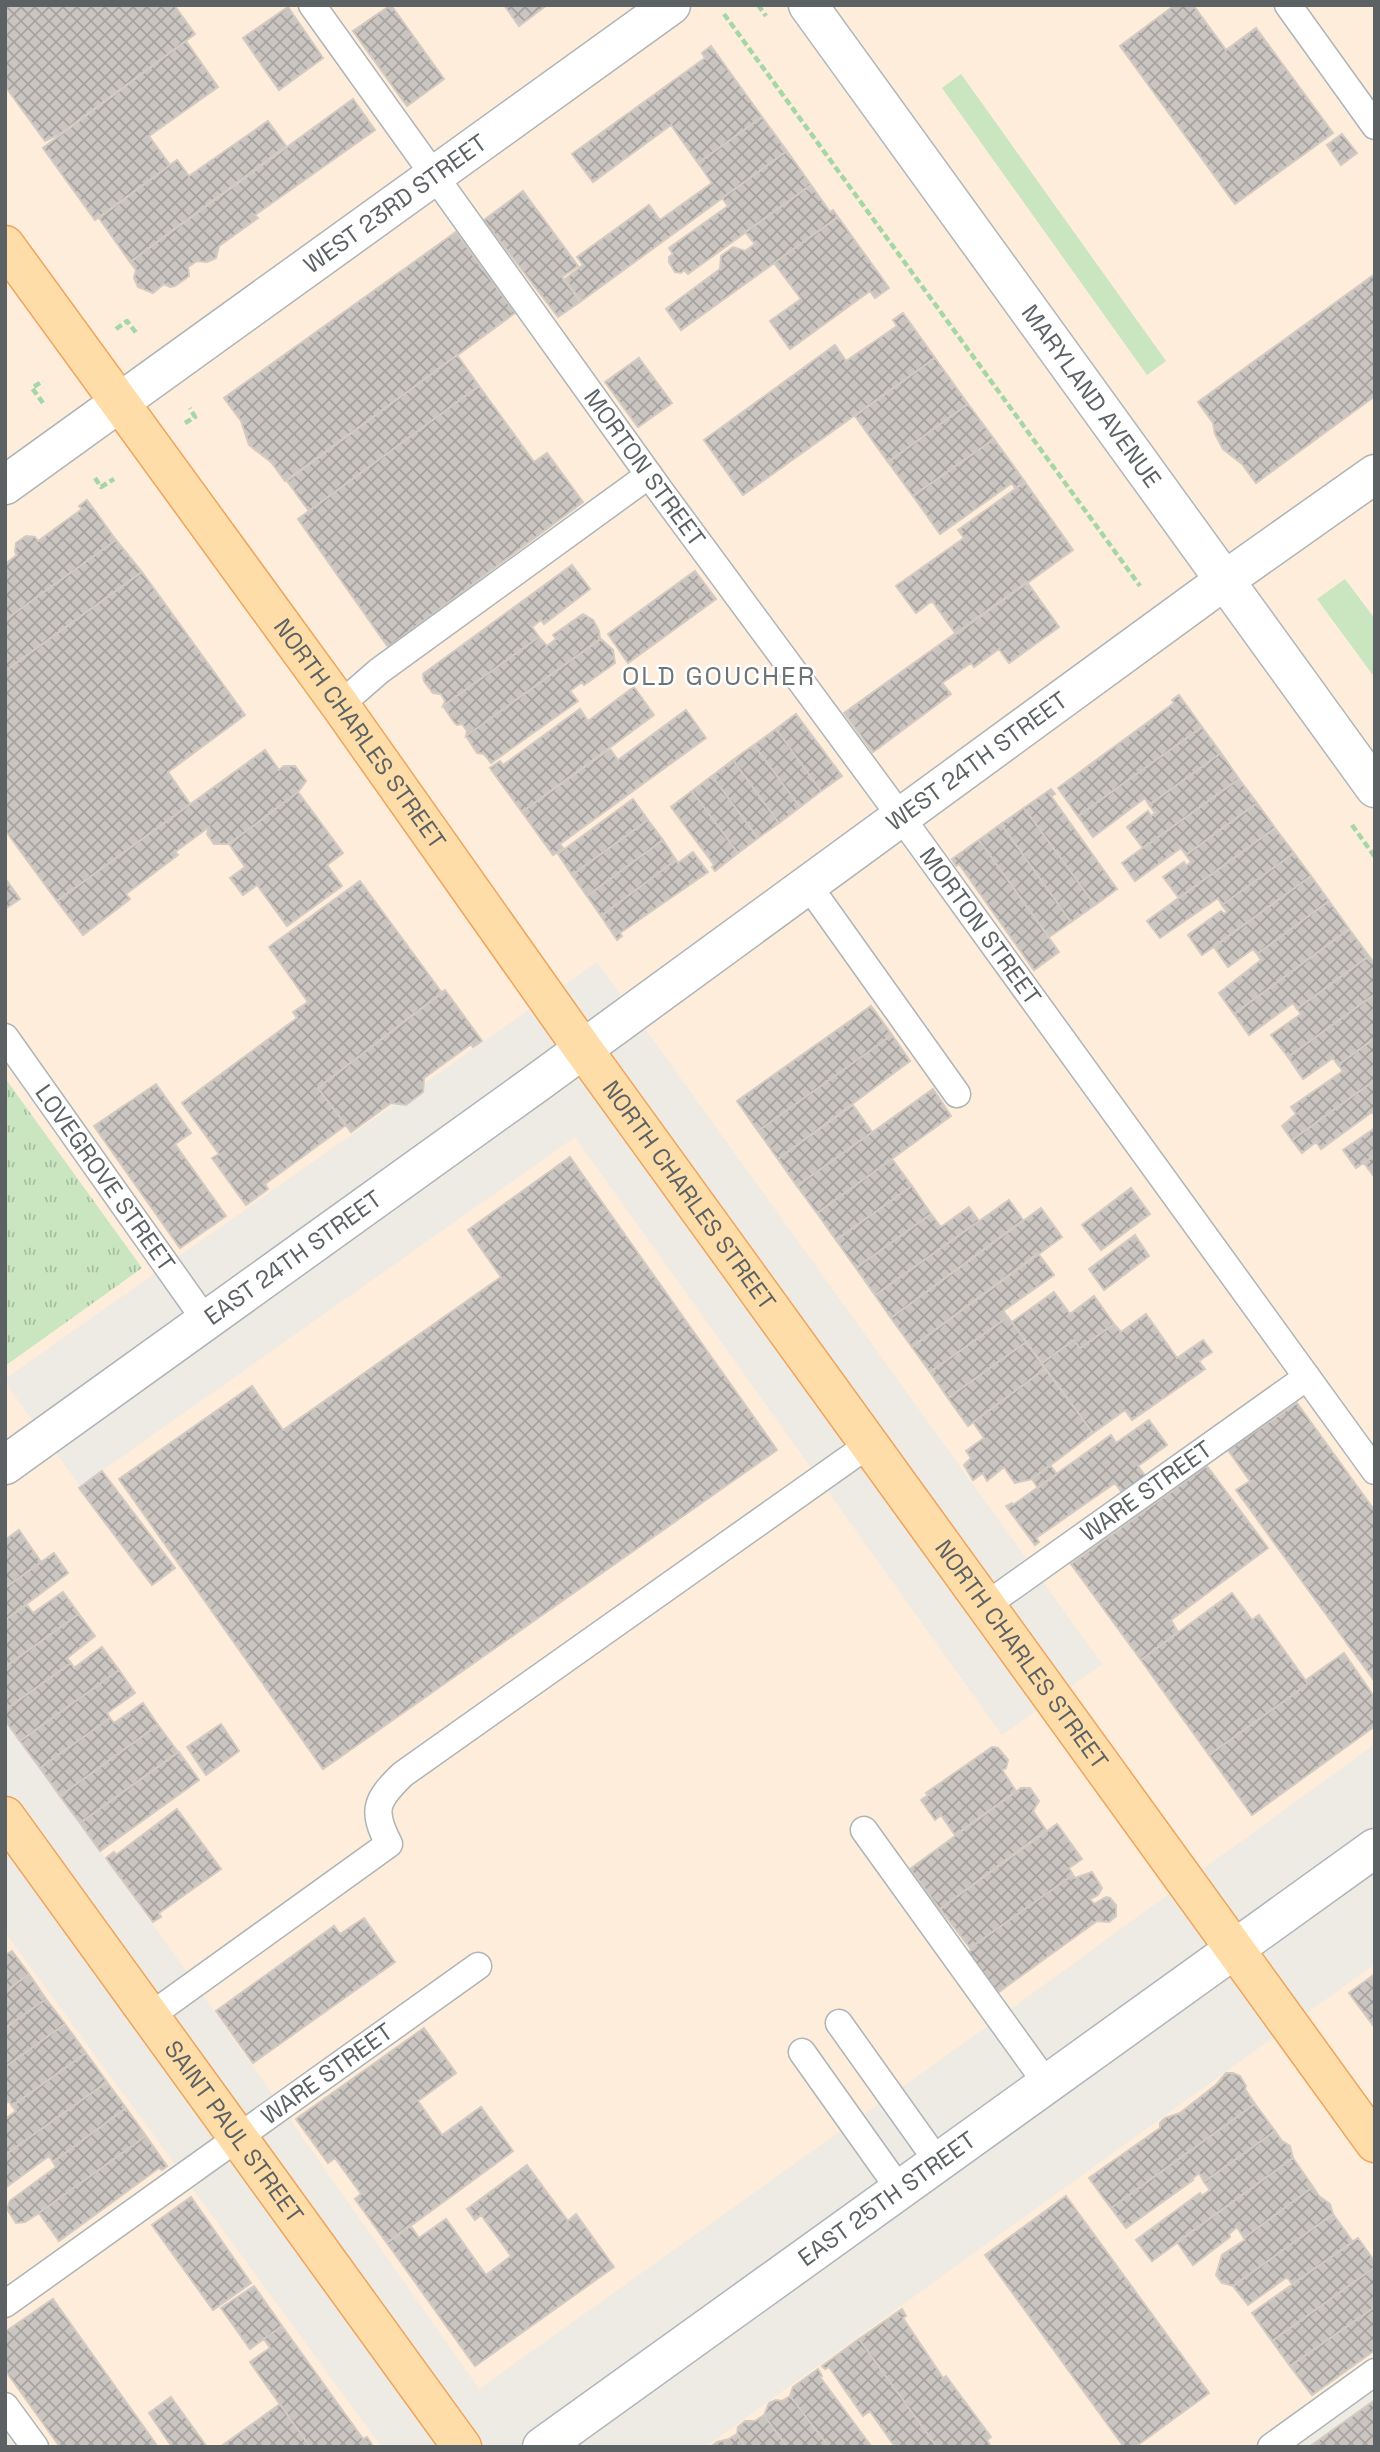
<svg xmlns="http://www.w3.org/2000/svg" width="1380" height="2452" viewBox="0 0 1380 2452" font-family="'Space Grotesk',sans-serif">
<defs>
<pattern id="grass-tufts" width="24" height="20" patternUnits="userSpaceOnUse" patternTransform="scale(1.75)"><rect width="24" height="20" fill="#c9e6c1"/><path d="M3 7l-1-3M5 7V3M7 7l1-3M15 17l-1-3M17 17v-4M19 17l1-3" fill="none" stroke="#a6bea0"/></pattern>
<pattern id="building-cross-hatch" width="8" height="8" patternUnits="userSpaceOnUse" patternTransform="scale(1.75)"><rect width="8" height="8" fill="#cac5c1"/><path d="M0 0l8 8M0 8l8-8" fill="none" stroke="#a7a3a0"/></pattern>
</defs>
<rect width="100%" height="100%" fill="#eeeae4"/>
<!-- commercial -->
<path fill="#fdedda" d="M5 5H1375V1744L992 2023 479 2389 183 1967 5 1719V1382L80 1486 575 1137 1002 1735 1102 1664 597 962 5 1379Z
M5 1932 381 2446 32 2447 5 2409Z
M1375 1964V2372L1270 2447H705Z"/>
<!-- grass -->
<path fill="url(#grass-tufts)" d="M5 1078 142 1268 5 1366Z"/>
<!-- garden -->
<path fill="#c9e6c1" d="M961 74 1166 361 1147 375 942 88Z
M1345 579 1375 619V678L1317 599Z"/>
<!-- building -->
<path fill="url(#building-cross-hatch)" stroke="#d3cac2" stroke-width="2" d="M5 5H174L195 34 60 134 45 141 5 86Z
M391 5 444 79 407 106 353 31Z
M504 5H547L519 26Z
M1175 5H1193L1226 50 1256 28 1333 133 1235 204 1120 46Z
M288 7 323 58 279 90 243 38Z
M186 41 218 87 149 136 170 165 95 220 43 148Z
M711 46 762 117 698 163 671 125 593 182 572 154 705 58 702 53Z
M353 99 375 130 255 215 258 218 219 246 216 258 207 262 197 261 188 267 189 276 175 286 170 287 164 284 153 293 138 287 134 278 136 270 130 262Z
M762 117 787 151 581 301 565 279 583 265 577 257 649 205 660 220 712 183 698 163Z
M268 121 286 146 130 262 99 218 177 160 189 176Z
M1342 134 1357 153 1341 165 1327 145Z
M787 151 811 185 688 274 684 270 681 273 675 272 669 262V257L673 254 669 248 728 206 722 198Z
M811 185 830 212 833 210 838 217 681 330 666 309 720 269 721 256 733 247 745 251 755 244 745 232Z
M523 191 578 266 562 277 580 302 558 317 484 220Z
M838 217 889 288 875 298 870 291 790 349 770 321 801 299 774 263Z
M456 232 515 313 285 481 271 462 249 445 241 421 224 398Z
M1375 274V396L1256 483 1242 464 1223 449 1215 434 1213 423 1198 402Z
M903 313 935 358 743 495 704 440 835 345 846 361 897 326 893 320Z
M457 355 479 386 309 511 287 481Z
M639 358 672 403 638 427 605 382Z
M935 358 968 404 888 462 855 416Z
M479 386 534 462 547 453 583 502 388 647 298 519Z
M968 404 994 439 913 496 888 462Z
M994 439 1025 482 1015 488 1012 483 940 534 913 496Z
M1025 482 1073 550 956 634 932 601 916 613 896 586 964 538 958 530Z
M87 500 116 540 5 620V564L17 555 15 552 16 543 26 536 35 537 38 541 82 509 79 506Z
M116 540 142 572 5 671V620Z
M572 565 590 589 544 624 541 620 532 627 539 637 443 706 445 701 441 694 433 693 424 681 423 674Z
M695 571 716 599 628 663 608 634Z
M142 572 245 715 168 772 190 804 57 901 5 830V671Z
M1027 582 1059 627 1009 663 999 649 974 667 971 663 942 683 951 694 873 752 844 713Z
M583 614 593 620 599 631 600 639 466 736 467 731 462 724 457 725 454 722 443 706 539 637 547 646 556 639 553 635Z
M601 639 613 650 615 663 584 685 582 682 570 691 578 701 491 763 484 754 477 753 466 736Z
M634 687 654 715 522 812 490 768 500 761 503 765 580 709 588 721Z
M1179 695 1202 727 1078 816 1058 788 1174 703 1172 700Z
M686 710 706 738 560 844 563 848 553 855 522 812 610 749 618 760Z
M796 714 842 776 821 791 776 729Z
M1202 727 1221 753 1149 805 1145 798 1093 837 1078 816Z
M776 729 821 791 800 807 754 745Z
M754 745 800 807 779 823 733 760Z
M265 750 279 770 284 766H295L306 781 298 792 229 844H214L207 834 209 827 175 852 178 855 126 894 130 899 83 935 57 901Z
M1221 753 1239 779 1143 848 1127 827 1148 811 1151 816 1155 813 1149 805Z
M733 760 779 823 758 838 712 776Z
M712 776 758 838 738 853 692 791Z
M1239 779 1257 803 1186 855 1181 848 1135 881 1122 863Z
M1051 789 1055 794 1051 796 1117 889 1095 905 1024 808Z
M692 791 738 853 715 871 712 867 714 865 671 807Z
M298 792 343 853 327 865 342 886 287 926 257 885 243 895 230 878 245 867 229 844Z
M633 799 648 820 572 875 558 854Z
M1257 803 1275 828 1179 898 1163 877 1184 862 1186 866 1191 862 1186 855Z
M1024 808 1095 905 1071 922 1001 824Z
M648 820 663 840 587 896 572 875Z
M1001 824 1071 922 1049 937 979 840Z
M1275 828 1294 853 1222 905 1218 898 1160 938 1147 921Z
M663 840 676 860 601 916 587 896Z
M979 840 1059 952 1034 970 959 864 956 866 952 859Z
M693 852 708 872 620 933 622 936 617 940 601 916 676 860 678 863Z
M1294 853 1311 876 1202 955 1188 935 1221 911 1224 914 1227 912 1222 905Z
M1311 876 1329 901 1257 954 1253 949 1228 967 1214 947Z
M5 878 20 899 5 909Z
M360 881 442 993 318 1088 346 1125 265 1184 268 1189 246 1205 212 1158 219 1154 182 1103 297 1018 293 1012 308 1002 269 947Z
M1329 901 1349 929 1234 1014 1219 993 1261 960 1257 954Z
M1349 929 1369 956 1297 1009 1293 1003 1249 1035 1234 1014Z
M1369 956 1375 964V994L1288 1057 1271 1035 1301 1014 1297 1009Z
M445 990 482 1041 473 1047 471 1044 424 1078 423 1092 406 1105 391 1103 351 1132 318 1088Z
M1375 994V1038L1338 1065 1333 1058 1303 1079 1288 1057Z
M871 1006 892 1035 758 1131 737 1101Z
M892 1035 910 1061 778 1159 758 1131Z
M1375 1038V1080L1292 1140 1282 1126 1296 1114 1291 1107 1343 1071 1338 1065Z
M1375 1080V1116L1372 1112 1321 1149 1316 1142 1302 1153 1292 1140Z
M156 1084 191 1133 175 1144 226 1216 180 1248 94 1126Z
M933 1089 951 1116 817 1213 797 1186Z
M853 1105 872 1132 797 1186 778 1159Z
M1375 1128V1155L1356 1168 1343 1150Z
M1375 1155V1178L1364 1163Z
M570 1157 777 1450 323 1769 119 1479 252 1386 283 1430 501 1277 468 1230Z
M892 1159 912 1186 836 1240 817 1213Z
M912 1186 931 1214 856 1268 836 1240Z
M1131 1188 1150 1214 1101 1250 1082 1225Z
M1009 1200 1023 1220 891 1318 875 1295Z
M969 1207 979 1221 875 1295 856 1268 931 1214 941 1227Z
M1041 1208 1062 1237 912 1347 891 1318Z
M1135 1235 1149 1256 1104 1290 1089 1269Z
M1038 1253 1054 1275 1003 1311 1008 1317 930 1372 912 1347Z
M1054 1292 1070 1314 1094 1296 1114 1324 1080 1348 1074 1340 1042 1363 1012 1322Z
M1146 1314 1177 1358 1203 1340 1212 1352 1199 1361 1205 1369 1132 1420 1125 1410 1093 1433 1042 1363 1074 1340 1080 1348 1114 1324 1121 1332Z
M1008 1317 1026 1342 948 1398 930 1372Z
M1026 1342 1045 1369 968 1426 948 1398Z
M1045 1369 1093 1433 1032 1479 1015 1483 1004 1467 987 1481 983 1473 973 1480 964 1465 971 1458 966 1451 984 1438 973 1422Z
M1297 1403 1375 1511V1682L1236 1490 1250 1481 1228 1450Z
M1149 1420 1167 1445 1138 1466 1146 1477 1123 1494 1115 1483 1036 1538 1039 1542 1035 1545 1006 1506 1012 1503 1013 1505 1111 1435 1116 1443Z
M1050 1465 1057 1474 1038 1488 1032 1479Z
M1207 1466 1268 1548 1171 1620 1178 1632 1141 1660 1071 1564Z
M102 1471 175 1568 152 1585 79 1488Z
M19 1530 41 1562 5 1588V1540Z
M54 1553 68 1573 5 1620V1588Z
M63 1592 79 1614 5 1667V1620L27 1605 33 1613Z
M1232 1593 1252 1620 1259 1615 1308 1684 1209 1755 1141 1660Z
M79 1614 95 1636 67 1658 71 1663 5 1710V1667Z
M102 1647 119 1670 20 1741 5 1720V1710L71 1663 74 1668Z
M1344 1653 1375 1698V1726L1252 1815 1209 1755 1308 1684 1306 1680Z
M119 1670 135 1693 107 1713 110 1718 40 1768 20 1741Z
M143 1703 158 1725 60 1796 40 1768 110 1718 114 1723Z
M221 1724 239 1751 206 1775 187 1747Z
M158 1725 178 1752 80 1823 60 1796Z
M992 1747 998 1748 1008 1760 1006 1768 1002 1770 1016 1791 955 1835 941 1815 935 1820 921 1800 928 1795 926 1793Z
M179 1752 199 1780 100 1851 80 1823Z
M1021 1788H1030L1039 1801 1033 1811 1046 1830 940 1909 910 1869Z
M177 1809 221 1869 159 1913 161 1917 153 1922 106 1858 114 1852 116 1855Z
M1057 1824 1082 1859 1069 1868 1073 1875 970 1948 940 1909Z
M1092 1872 1102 1888 1098 1895 1090 1899 1094 1904 1106 1897 1110 1898 1116 1905V1916L1109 1922 1097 1921 996 1994 966 1954 971 1950 970 1948 1073 1875 1075 1878Z
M364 1918 395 1962 253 2063 216 2011 334 1926 340 1934Z
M12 1951 29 1974 5 1992V1955Z
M29 1974 46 1999 5 2028V1992Z
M1375 1974V2028L1349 1993Z
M46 1999 65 2024 5 2067V2028Z
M65 2024 86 2053 12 2106 9 2101 5 2104V2067Z
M424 2028 456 2073 418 2101 442 2135 481 2107 513 2151 387 2243 355 2199 361 2194 335 2158 328 2163 296 2119Z
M86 2053 107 2082 5 2155V2119L16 2111 12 2106Z
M1226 2073H1233L1240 2076 1246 2086 1245 2089 1255 2104 1111 2208 1089 2178 1160 2128V2123L1165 2118 1180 2113 1217 2084Z
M107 2082 126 2108 53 2162 49 2156 5 2188V2155Z
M1255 2104 1275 2131 1204 2182 1199 2173 1192 2179 1193 2180 1126 2228 1111 2208Z
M126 2108 146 2136 39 2213 25 2222 16 2223 7 2209 10 2201 56 2167 53 2162Z
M1275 2131 1282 2141 1290 2146 1293 2158 1152 2261 1136 2240 1200 2193 1202 2196 1210 2190 1204 2182Z
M146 2136 167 2166 162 2170 159 2168 59 2241 39 2213Z
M1293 2158 1313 2187 1244 2238 1237 2227 1229 2234 1230 2237 1193 2265 1177 2242Z
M527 2165 568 2221 576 2214 614 2267 475 2366 387 2243 410 2225 419 2238 446 2219 486 2275 511 2256 481 2215 475 2220 467 2209Z
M1313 2187 1319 2196 1330 2204 1333 2214 1233 2286 1222 2283 1216 2275 1222 2255 1245 2240 1244 2238Z
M1066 2196 1209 2393 1135 2447H1124L985 2255Z
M191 2197 251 2283 213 2310 152 2225Z
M1333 2214 1353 2242 1292 2284 1287 2277 1248 2305 1233 2286Z
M1358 2238 1375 2262V2267L1272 2341 1252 2313Z
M1375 2267V2307L1290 2366 1272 2341Z
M254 2286 282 2326 250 2349 221 2308Z
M53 2299 158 2447H60L5 2370V2332Z
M1375 2307V2350L1312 2395 1290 2366Z
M902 2309 906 2316 903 2318 943 2378 946 2376 991 2437 987 2440 991 2447H937L859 2339Z
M282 2326 363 2439 367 2437 373 2446 310 2447 250 2362 270 2348 264 2339Z
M859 2339 937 2447H895L870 2411 863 2416 829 2367 825 2369 822 2366Z
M818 2369 822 2376 820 2377 871 2446 829 2447 790 2396 793 2387Z
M790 2396 829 2447H787L764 2415 769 2403 776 2400 782 2401Z
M171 2397 207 2447H172L149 2413Z
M1375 2400V2447H1309Z
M280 2404 310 2447H220Z
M764 2415 787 2447H745L737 2434 738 2427 745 2421H755Z
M737 2434 745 2447H711L717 2442 729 2439Z"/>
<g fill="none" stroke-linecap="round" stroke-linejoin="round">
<!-- lane casing -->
<g stroke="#afb4b6" stroke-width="29">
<g id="lane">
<path id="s1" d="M312 5 659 489 901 817 1375 1471"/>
<path d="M1288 5 1375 126"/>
<path d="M340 705 379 671 649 475"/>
<path d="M808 885 957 1094"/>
<path id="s2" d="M5 1037 206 1321"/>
<path id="s3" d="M985 1606 1307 1377"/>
<path d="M864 1830 1047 2084"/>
<path d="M150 2016 389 1844C371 1810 376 1800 403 1774L868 1445"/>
<path d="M839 2023 938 2162"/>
<path d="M802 2052 900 2190"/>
<path id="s4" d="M5 2304 478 1966"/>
<path d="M5 2406 35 2447"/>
<path d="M1271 2447 1375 2372"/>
</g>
</g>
<!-- street casing -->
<g stroke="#afb4b6" stroke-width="41">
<g id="street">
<path id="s5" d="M5 485 671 5"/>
<path id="s6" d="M5 1465 538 1082 1225 580 1375 474"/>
</g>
</g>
<!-- secondary casing -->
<g stroke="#b0b6b9" stroke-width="41">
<g id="secondary">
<path id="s7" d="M808 5 1375 788"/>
<path id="s8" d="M542 2447 1375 1848"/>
</g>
</g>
<!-- primary casing -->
<g stroke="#efa45c" stroke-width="41">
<g id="primary">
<path id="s9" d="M5 245 340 705 583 1049 1375 2143"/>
<path id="s10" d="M5 1816 462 2447"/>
</g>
</g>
<!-- path -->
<path stroke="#a4d7a6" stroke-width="4.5" stroke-dasharray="7 3.5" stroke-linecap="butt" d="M758 5 766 16
M724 14 1140 586
M116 329 127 321 137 334
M43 403 32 388 43 381
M185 423 195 417 190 408
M95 478 101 487 114 479
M1352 825 1375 857"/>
<!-- lane -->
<use href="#lane" stroke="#fff" stroke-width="26"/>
<!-- street -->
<use href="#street" stroke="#fff" stroke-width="38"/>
<!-- secondary -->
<use href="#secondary" stroke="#fff" stroke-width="38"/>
<!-- primary -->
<use href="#primary" stroke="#fedda9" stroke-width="38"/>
</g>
<g text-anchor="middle" stroke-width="5" stroke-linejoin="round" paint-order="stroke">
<!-- street labels -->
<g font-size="24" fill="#5c6264" stroke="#fff">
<text dy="8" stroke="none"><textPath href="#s5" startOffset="481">WEST 23RD STREET</textPath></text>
<text dy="8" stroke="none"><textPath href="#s7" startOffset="483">MARYLAND AVENUE</textPath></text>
<text dy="8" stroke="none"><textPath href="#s1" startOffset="570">MORTON STREET</textPath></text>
<text dy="8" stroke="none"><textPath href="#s9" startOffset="604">NORTH CHARLES STREET</textPath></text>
<text dy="8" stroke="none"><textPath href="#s6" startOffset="1200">WEST 24TH STREET</textPath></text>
<text dy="8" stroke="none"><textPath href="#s1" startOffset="1138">MORTON STREET</textPath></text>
<text dy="8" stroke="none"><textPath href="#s2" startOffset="173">LOVEGROVE STREET</textPath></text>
<text dy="8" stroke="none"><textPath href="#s9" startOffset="1171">NORTH CHARLES STREET</textPath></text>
<text dy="8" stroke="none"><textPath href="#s6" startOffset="355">EAST 24TH STREET</textPath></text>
<text dy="8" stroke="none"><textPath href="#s3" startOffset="198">WARE STREET</textPath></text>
<text dy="8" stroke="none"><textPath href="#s9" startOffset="1738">NORTH CHARLES STREET</textPath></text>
<text dy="8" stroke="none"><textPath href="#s4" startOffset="396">WARE STREET</textPath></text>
<text dy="8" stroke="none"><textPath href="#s10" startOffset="390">SAINT PAUL STREET</textPath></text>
<text dy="8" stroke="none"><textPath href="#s8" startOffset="425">EAST 25TH STREET</textPath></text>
</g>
<!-- neighbourhood labels -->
<g font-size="26" letter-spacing="2" fill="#6d7476" stroke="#fff">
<text x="719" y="685">OLD GOUCHER</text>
</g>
</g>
<!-- border -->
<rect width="1380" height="2452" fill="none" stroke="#5c6264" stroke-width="14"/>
</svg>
